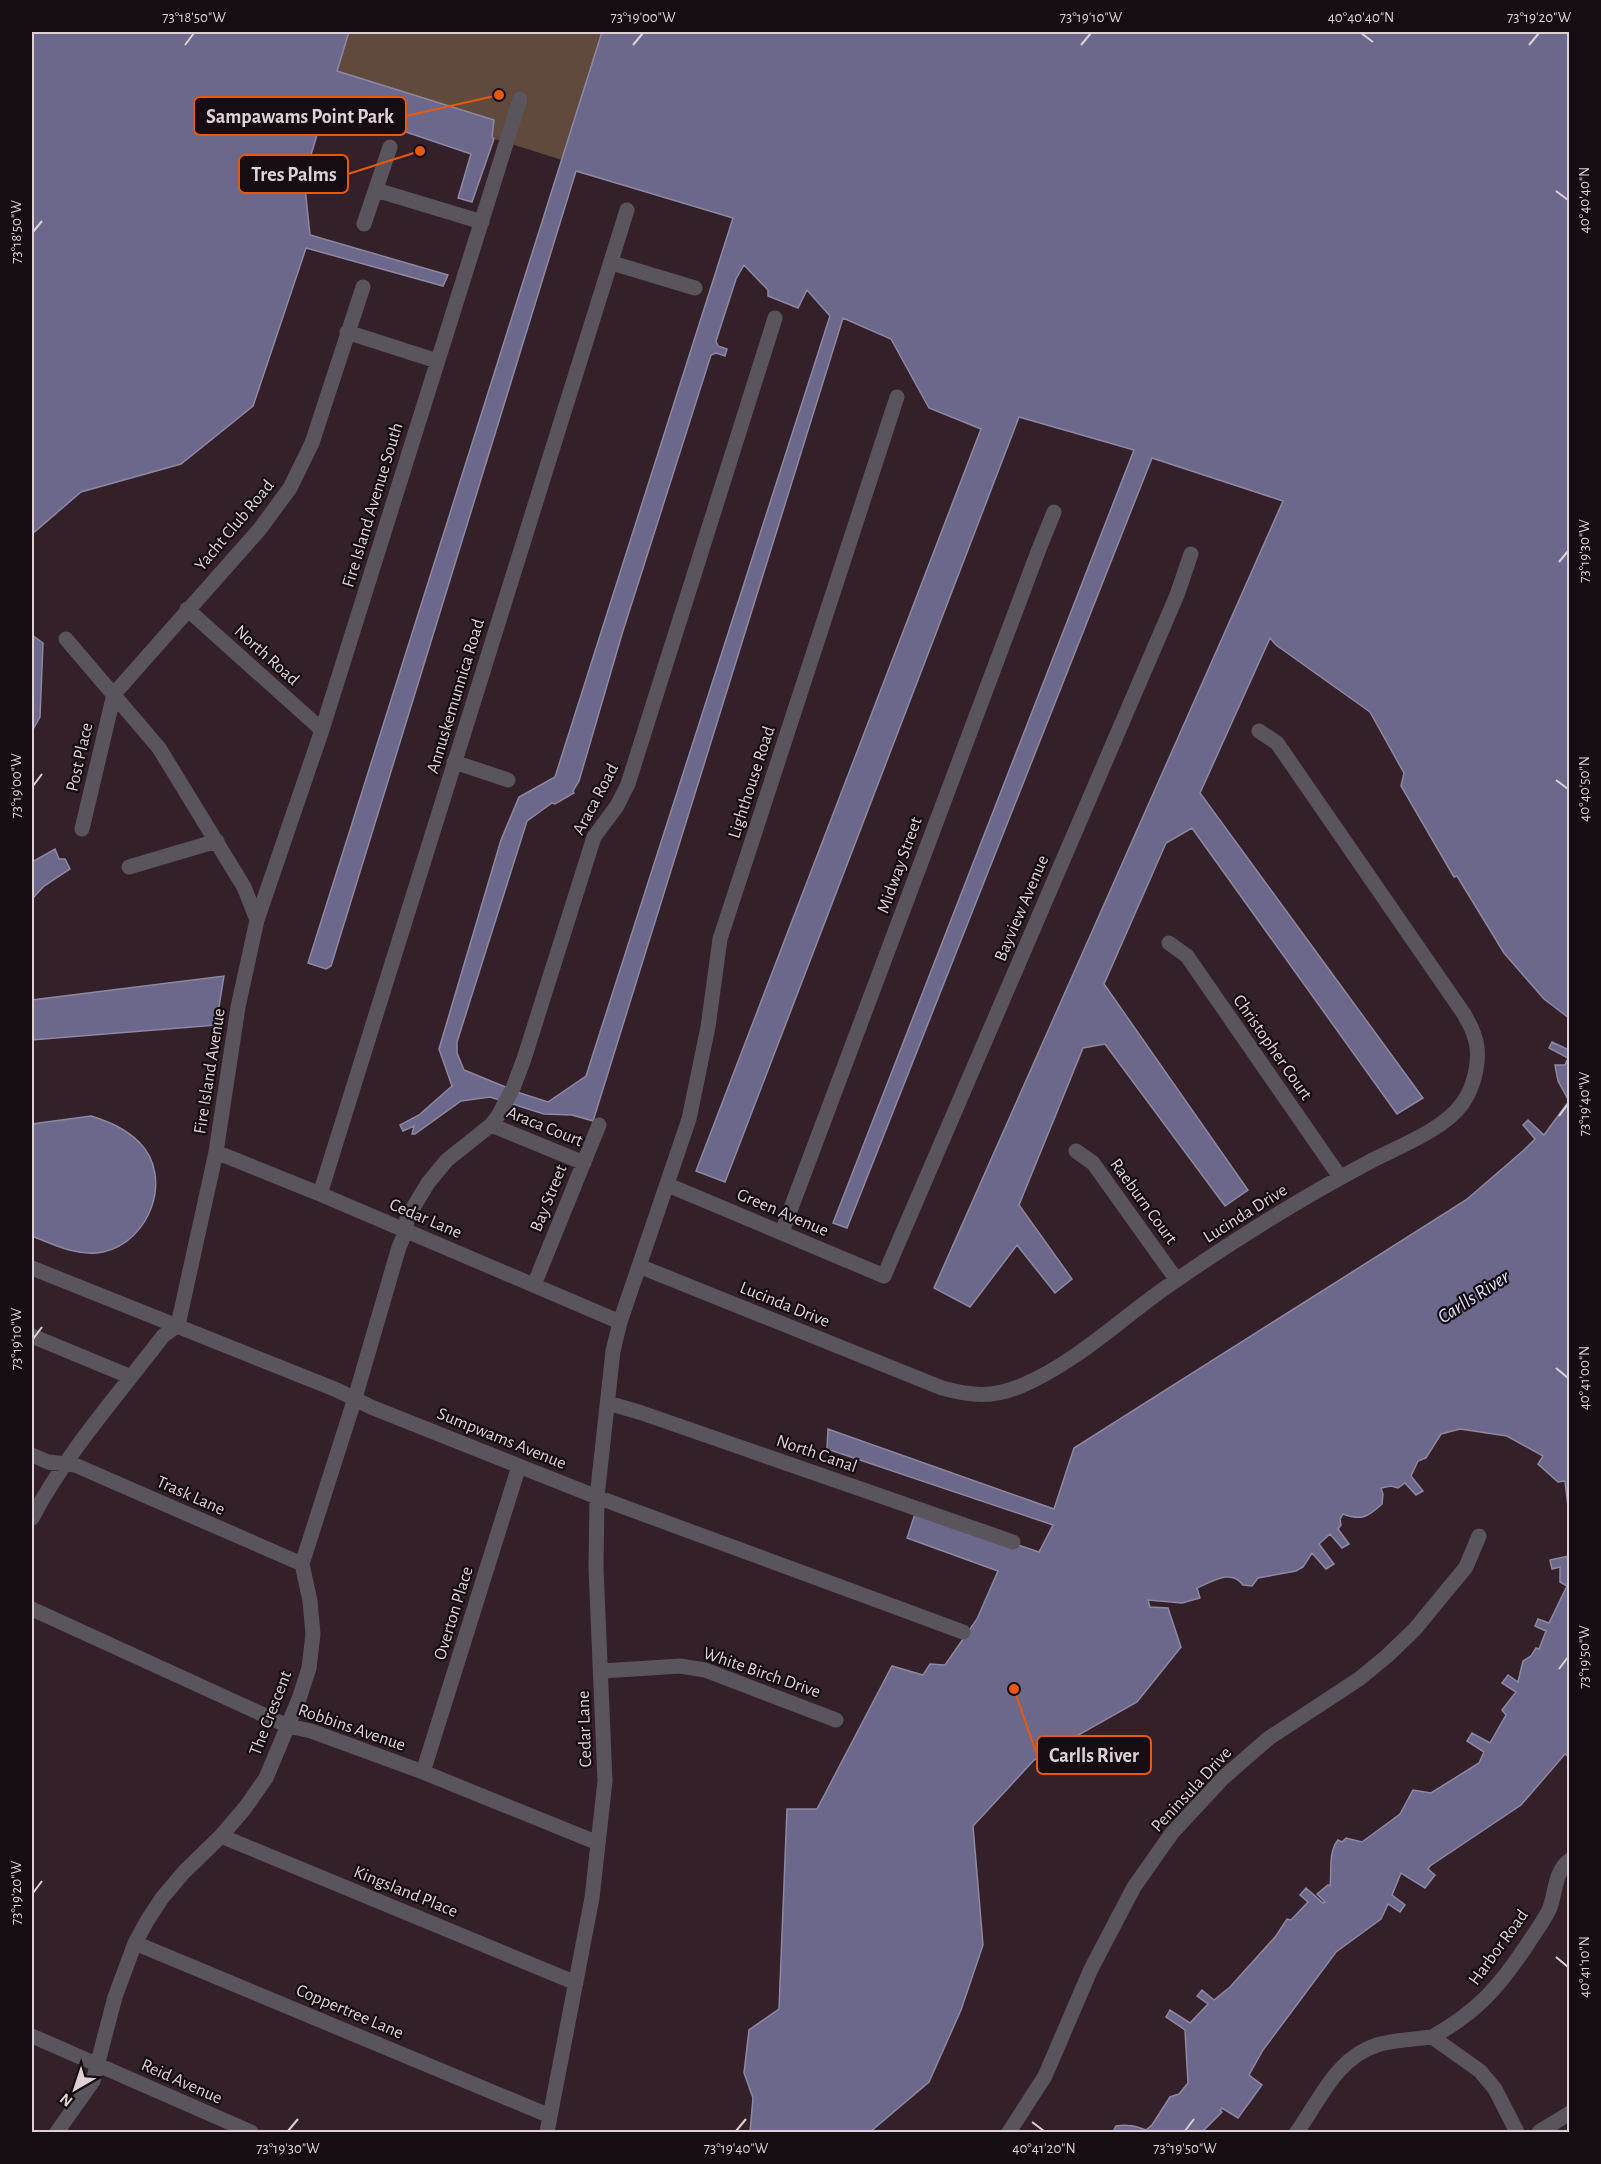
<svg xmlns="http://www.w3.org/2000/svg" width="1601" height="2164" viewBox="0 0 1601 2164" font-family="'Alegreya Sans',sans-serif">
<rect width="100%" height="100%" fill="#332029"/>
<!-- green -->
<path fill="#604a3d" d="M349 32H602L562 160 492 138 494 120 337 71Z"/>
<!-- water -->
<path fill="#6b688b" stroke="#8e88a2" stroke-width="1.5" fill-rule="evenodd" d="M32 32H349L337 71 494 120 492 137 494 139 472 202 458 198 471 154 326 105 304 178 310 235 448 275 443 286 306 248 253 406 181 464 81 492 32 534Z
M602 32H1569V1021V1018L1544 999 1504 953 1457 876 1454 877 1401 786 1404 773 1370 712 1276 645 1270 638 1200 793 1423 1098 1397 1114 1192 828 1166 843 1104 984 1248 1190 1225 1206 1105 1044 1083 1048 1019 1205 1072 1279 1055 1293 1017 1245 970 1307 934 1288 1283 501 1152 458 847 1228 833 1223 1134 450 1019 417 725 1182 696 1171 981 429 929 408 891 339 843 318 593 1121 572 1115 544 1114 490 1097 461 1101 415 1134H412L414 1126 403 1131 400 1125 419 1115 452 1086 439 1049 501 840 519 797 555 777 733 218 576 171 331 966 326 969 308 963ZM744 265 768 290V296L798 308 807 290 830 316 586 1076 548 1102 520 1093 464 1070 457 1053V1042L527 821 552 803 555 804 574 793 573 791 579 781 622 634 711 355 716 353 725 356 727 349 718 346 716 341 736 279Z
M32 635 43 643 40 717 32 731Z
M55 849 59 859H65L70 869 44 886 32 899V862Z
M224 976 216 1025 32 1040V1000Z
M1552 1042 1569 1050V1515L1565 1481 1558 1482 1538 1464 1543 1456 1507 1436 1460 1429 1441 1434 1426 1458 1418 1461 1411 1476 1423 1491 1416 1495 1405 1483 1398 1488 1391 1486 1381 1488 1383 1494 1382 1504C1368 1517 1361 1521 1343 1514L1340 1519 1341 1525 1338 1529 1349 1544 1342 1548 1330 1534 1319 1544 1334 1564 1326 1569 1312 1553 1303 1567 1296 1571 1258 1578 1252 1586 1243 1585C1231 1568 1212 1582 1197 1588L1200 1598 1182 1603 1148 1600 1150 1607 1168 1608 1181 1647 1137 1702 1034 1760 973 1826 983 1945 961 2010 929 2082 870 2132H750L753 2098 744 2073 749 2030 779 2009 787 1809H817L892 1666 923 1675 930 1664 945 1665 977 1619 998 1571 907 1538 916 1511 1039 1552 1053 1525 827 1449 828 1429 1054 1509 1074 1448 1466 1200 1524 1150 1535 1139 1523 1125 1528 1120 1544 1135 1569 1101 1558 1081 1555 1065H1565L1568 1058 1549 1048Z
M91 1116C110 1122 124 1128 139 1142 174 1177 150 1242 103 1252 78 1257 54 1245 32 1236V1124Z
M1569 1556V1757L1565 1754 1521 1805 1430 1866 1428 1869 1435 1875 1425 1888 1401 1873 1392 1895 1405 1905 1400 1912 1388 1904 1381 1919 1336 1952 1263 2050 1249 2075 1262 2085 1238 2118 1222 2108 1220 2110 1222 2112 1202 2132H1113L1116 2126C1128 2124 1135 2126 1146 2130L1152 2125 1170 2097 1179 2094 1188 2083 1185 2030 1166 2017 1170 2010 1190 2023 1208 2004 1197 1996 1202 1990 1214 2000 1230 1987 1276 1936 1287 1919 1291 1920 1308 1902 1300 1895 1306 1888 1323 1903 1325 1902 1317 1894 1328 1885 1330 1886C1332 1871 1328 1852 1338 1840L1342 1842 1346 1838 1362 1842 1400 1814 1413 1790 1431 1793 1479 1763 1484 1752 1467 1741 1472 1733 1490 1743 1506 1715 1502 1710 1516 1692 1502 1683 1508 1675 1518 1682 1523 1661 1531 1656 1536 1648 1539 1649 1546 1631 1535 1626 1538 1619 1549 1623 1567 1586 1560 1582V1567L1552 1569 1550 1560Z"/>
<g fill="none" stroke-linecap="round" stroke-linejoin="round">
<!-- minor -->
<path stroke="#5a545c" stroke-width="15" d="M376 190 482 222
M364 224 390 147
M612 263 695 288
M347 332 437 361
M187 609 322 730
M454 762 508 780
M82 829 114 694 259 530 290 488 312 443 363 287
M129 867 217 841
M257 920 322 730 520 99
M1169 943 1187 956 1340 1177
M491 1125 584 1163
M1076 1151 1093 1163 1176 1279
M216 1152 320 1194 620 1322
M668 1185 884 1276 1177 595 1191 554
M320 1194 627 210
M782 1232 1039 549 1054 512
M639 1266 942 1388C972 1396 991 1398 1021 1386 1080 1361 1125 1314 1178 1279 1240 1236 1305 1196 1371 1161 1400 1146 1443 1130 1462 1104 1475 1086 1482 1056 1474 1035 1472 1028 1468 1021 1464 1014L1277 743 1259 731
M32 1268 337 1390 371 1407 597 1497 963 1632
M534 1285 599 1125
M32 1336 131 1377
M608 1403 642 1413 1013 1542
M32 1455 48 1462 75 1465 302 1564
M32 1518C67 1452 118 1395 163 1336L178 1325 216 1152 238 1007 257 920 244 887 159 748 66 639
M32 1609 288 1726 311 1731 423 1772 598 1843
M602 1671 680 1666 705 1670 836 1720
M423 1772 519 1466
M221 1836 576 1983
M135 1943 550 2116
M32 2036 251 2132
M1432 2037C1477 2012 1499 1987 1527 1945 1534 1934 1543 1922 1549 1910 1556 1894 1554 1871 1570 1860
M57 2132 93 2081 115 1997 135 1943 147 1921 162 1898 184 1872 221 1836 245 1808 266 1778 299 1699 309 1668 313 1634 310 1601 302 1564 355 1398 399 1247 406 1231 407 1218 428 1183 447 1160 491 1125 498 1116 513 1088 524 1059 594 837 617 806 628 784 775 318
M547 2132 592 1898 605 1781 596 1568 597 1497 613 1351 620 1322 689 1119 708 1027 720 939 897 397
M1009 2132 1045 2076 1091 1969 1134 1887 1172 1833 1223 1778 1269 1738 1359 1679 1387 1656 1415 1629 1466 1567 1479 1536
M1297 2132C1320 2100 1336 2058 1377 2045 1394 2040 1415 2039 1432 2037L1480 2071 1495 2089 1517 2132
M1539 2132 1570 2113"/>
</g>
<!-- ticks -->
<path fill="none" stroke="#ded1d6" stroke-width="2" d="M1361 33 1373 42M185 45 194 33M633 45 643 33M1081 45 1091 33M1529 45 1539 33M1556 191 1568 200M33 232 42 221M1559 562 1568 551M1556 780 1568 789M33 786 42 774M1559 1116 1568 1104M33 1339 42 1327M1556 1368 1568 1378M1559 1669 1568 1657M33 1893 42 1881M1556 1957 1568 1967M1032 2122 1044 2131M288 2131 298 2119M736 2131 746 2119M1185 2131 1194 2119"/>
<g text-anchor="middle" stroke-width="4.5" stroke-linejoin="round" paint-order="stroke">
<!-- street labels -->
<g font-size="18" fill="#ded1d6" stroke="#150d11">
<text transform="translate(372 505) rotate(-73)" y="6">Fire Island Avenue South</text>
<text transform="translate(234 525) rotate(-50)" y="6">Yacht Club Road</text>
<text transform="translate(267 655) rotate(42)" y="6">North Road</text>
<text transform="translate(455 696) rotate(-73)" y="6">Annuskemunnica Road</text>
<text transform="translate(79 757) rotate(-77)" y="6">Post Place</text>
<text transform="translate(751 782) rotate(-72)" y="6">Lighthouse Road</text>
<text transform="translate(595 799) rotate(-62)" y="6">Araca Road</text>
<text transform="translate(899 865) rotate(-70)" y="6">Midway Street</text>
<text transform="translate(1021 908) rotate(-67)" y="6">Bayview Avenue</text>
<text transform="translate(1273 1047) rotate(55)" y="6">Christopher Court</text>
<text transform="translate(209 1071) rotate(-81)" y="6">Fire Island Avenue</text>
<text transform="translate(545 1126) rotate(22)" y="6">Araca Court</text>
<text transform="translate(548 1198) rotate(-68)" y="6">Bay Street</text>
<text transform="translate(1144 1201) rotate(54)" y="6">Raeburn Court</text>
<text transform="translate(783 1212) rotate(23)" y="6">Green Avenue</text>
<text transform="translate(1245 1213) rotate(-32)" y="6">Lucinda Drive</text>
<text transform="translate(426 1218) rotate(23)" y="6">Cedar Lane</text>
<text transform="translate(785 1304) rotate(22)" y="6">Lucinda Drive</text>
<text transform="translate(502 1438) rotate(22)" y="6">Sumpwams Avenue</text>
<text transform="translate(817 1453) rotate(19)" y="6">North Canal</text>
<text transform="translate(191 1495) rotate(24)" y="6">Trask Lane</text>
<text transform="translate(453 1613) rotate(-73)" y="6">Overton Place</text>
<text transform="translate(762 1672) rotate(19)" y="6">White Birch Drive</text>
<text transform="translate(270 1713) rotate(-69)" y="6">The Crescent</text>
<text transform="translate(352 1727) rotate(19)" y="6">Robbins Avenue</text>
<text transform="translate(584 1729) rotate(-92)" y="6">Cedar Lane</text>
<text transform="translate(1191 1789) rotate(-47)" y="6">Peninsula Drive</text>
<text transform="translate(406 1891) rotate(22)" y="6">Kingsland Place</text>
<text transform="translate(1498 1947) rotate(-54)" y="6">Harbor Road</text>
<text transform="translate(350 2011) rotate(23)" y="6">Coppertree Lane</text>
<text transform="translate(182 2081) rotate(24)" y="6">Reid Avenue</text>
</g>
<!-- water labels -->
<g font-size="20" font-style="italic" fill="#e1e0f9" stroke="#150d11">
<text transform="translate(1473 1296) rotate(-33)" y="7">Carlls River</text>
</g>
</g>
<!-- callouts -->
<path fill="none" stroke="#e8590c" stroke-width="2" d="M499 95L406 116M420 151L348 174M1014 1689L1037 1755"/>
<g fill="#e8590c" stroke="#150d11" stroke-width="2">
<circle cx="499" cy="95" r="6"/>
<circle cx="420" cy="151" r="6"/>
<circle cx="1014" cy="1689" r="6"/>
</g>
<g fill="#150d11" stroke="#e8590c" stroke-width="2">
<rect x="194" y="97" width="212" height="38" rx="6"/>
<rect x="239" y="155" width="109" height="38" rx="6"/>
<rect x="1037" y="1736" width="114" height="38" rx="6"/>
</g>
<g font-size="20" text-anchor="middle" font-weight="bold" fill="#ded1d6">
<text x="300" y="123">Sampawams Point Park</text>
<text x="294" y="181">Tres Palms</text>
<text x="1094" y="1762">Carlls River</text>
</g>
<!-- border -->
<rect width="1601" height="2164" fill="none" stroke="#150d11" stroke-width="66"/>
<!-- north arrow -->
<g transform="translate(75 2089) rotate(219)" stroke="#150d11" stroke-width="4.5" paint-order="stroke">
<path d="M0-4.5L10 22L0 15L-10 22Z" fill="#ded1d6"/>
<text y="-9" font-size="16" font-weight="bold" text-anchor="middle" fill="#ded1d6">N</text>
</g>
<rect x="33" y="33" width="1535" height="2098" fill="none" stroke="#ded1d6" stroke-width="2"/>
<g font-size="15" text-anchor="middle" fill="#ded1d6">
<text x="194" y="22">73°18'50"W</text>
<text x="643" y="22">73°19'00"W</text>
<text x="1091" y="22">73°19'10"W</text>
<text x="1361" y="22">40°40'40"N</text>
<text x="1539" y="22">73°19'20"W</text>
<text transform="translate(1584 200) rotate(-90)" y="5">40°40'40"N</text>
<text transform="translate(16 232) rotate(-90)" y="5">73°18'50"W</text>
<text transform="translate(1584 551) rotate(-90)" y="5">73°19'30"W</text>
<text transform="translate(16 786) rotate(-90)" y="5">73°19'00"W</text>
<text transform="translate(1584 789) rotate(-90)" y="5">40°40'50"N</text>
<text transform="translate(1584 1104) rotate(-90)" y="5">73°19'40"W</text>
<text transform="translate(16 1339) rotate(-90)" y="5">73°19'10"W</text>
<text transform="translate(1584 1378) rotate(-90)" y="5">40°41'00"N</text>
<text transform="translate(1584 1657) rotate(-90)" y="5">73°19'50"W</text>
<text transform="translate(16 1893) rotate(-90)" y="5">73°19'20"W</text>
<text transform="translate(1584 1967) rotate(-90)" y="5">40°41'10"N</text>
<text x="288" y="2153">73°19'30"W</text>
<text x="736" y="2153">73°19'40"W</text>
<text x="1044" y="2153">40°41'20"N</text>
<text x="1185" y="2153">73°19'50"W</text>
</g>
</svg>
